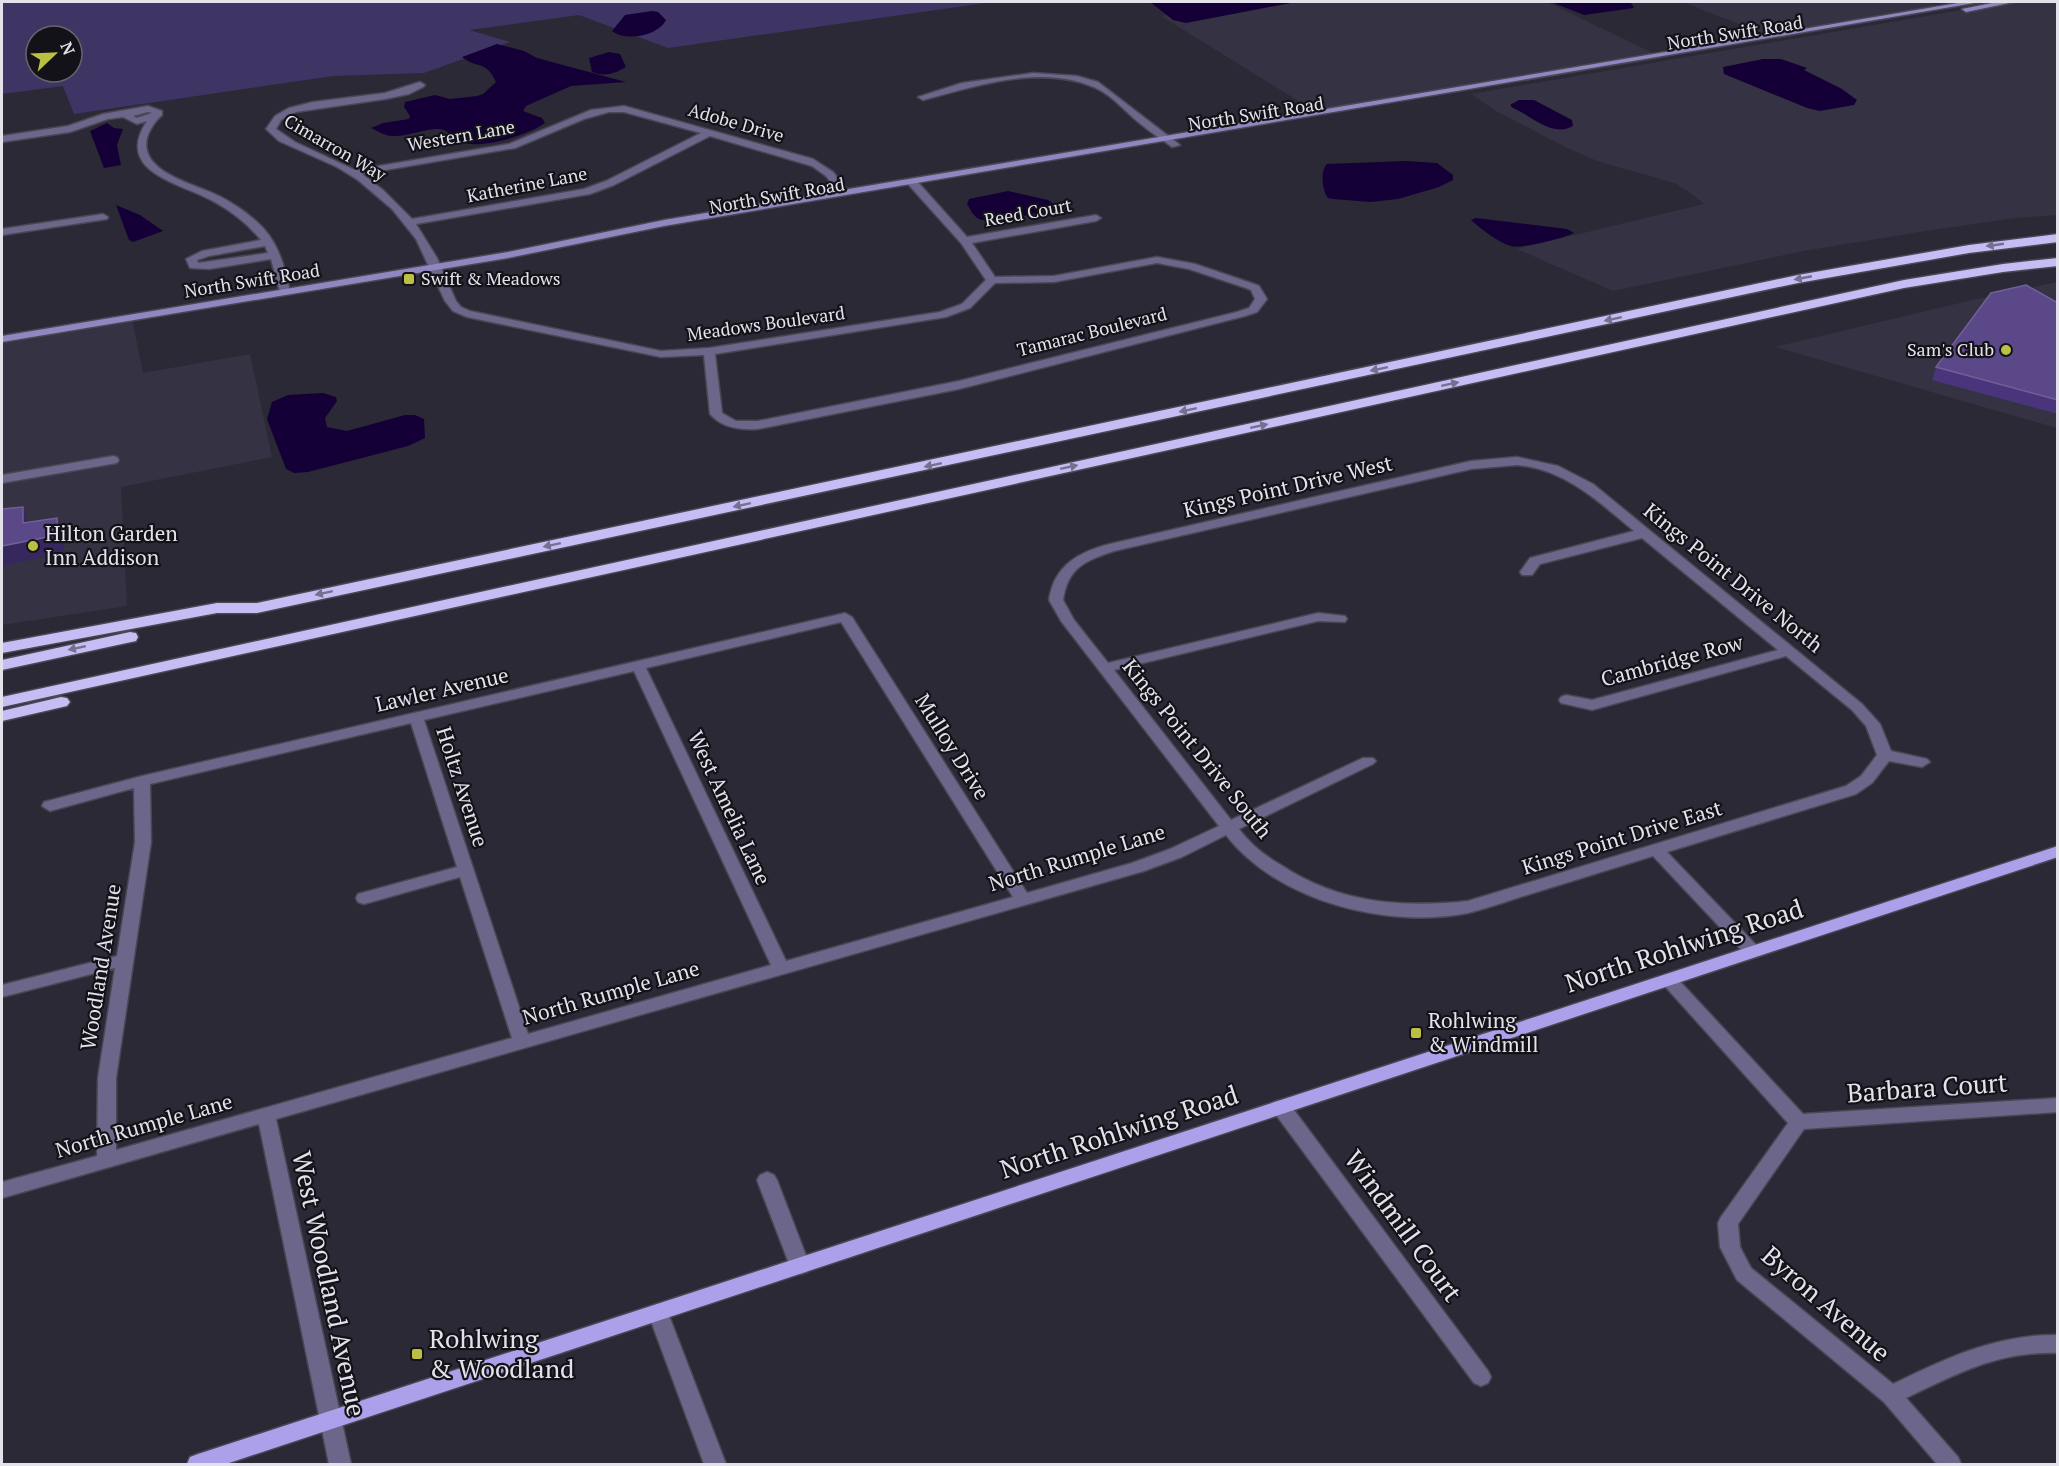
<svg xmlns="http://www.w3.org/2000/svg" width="2059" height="1466" viewBox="0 0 2059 1466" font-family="'PT Serif',serif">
<rect width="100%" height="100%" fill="#2b2936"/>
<!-- built -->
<path fill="#353243" d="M1271 2H1547L1663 58 1321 115 1161 16Z
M1683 2H1929L1946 9 1777 39Z
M2008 2H2057V215L2015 218 1919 232 1804 251 1613 291 1517 249 1704 204 1688 191 1674 183 1597 161 1567 148 1496 111 1471 94Z
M2057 282V428L1775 347 1968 301Z
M132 319 143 373 250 354 272 457 121 487 127 606 2 625V342Z"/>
<!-- green -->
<path fill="#3f3565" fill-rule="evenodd" d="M2 2H992L668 48 579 15 469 30 510 42 424 73 333 76 74 114 63 86 2 94ZM36 36H72V72H36Z"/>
<!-- water -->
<path fill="#140036" d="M1150 2H1296L1186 23 1173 20Z
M1551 2H1635L1631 3 1634 8 1584 15Z
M652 11 658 12 666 20C658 36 626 42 612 31L625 15Z
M497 44 524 51 537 58 626 82 571 86 526 106 523 111 542 118 545 123C528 135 482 150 461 142 452 139 449 129 438 129 423 129 407 137 392 136 386 136 377 131 371 128L383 123 409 119 410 116 404 107 405 102 435 95 450 99 477 96 483 94 496 82C486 60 477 69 462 57Z
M609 52 620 54 626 67C614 74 605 77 592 72L589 58Z
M1763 59H1781L1807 68 1804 70 1842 89 1857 100 1854 105 1820 111 1807 108 1724 74 1723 67Z
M1519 100H1534L1572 120 1573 126C1552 138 1532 116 1513 108L1510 105Z
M107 123 114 128 123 129 117 145 121 165 104 168 90 131Z
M1406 161 1437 163 1453 175V180L1439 187 1398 199 1370 202 1333 199 1328 198C1322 190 1320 171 1327 164Z
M1008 191 1048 200 1056 206C1042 213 993 225 979 219 973 216 970 209 967 204L969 199Z
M116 205 140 215 163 231 133 242 129 240Z
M1476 218 1567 229 1574 233C1564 238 1521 249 1511 246 1498 242 1482 230 1471 220Z
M323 393 336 397 337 401 325 418 327 427 347 431 405 415H415L424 419 425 438 408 446 308 472 294 473 286 469 267 419 272 402 288 395Z"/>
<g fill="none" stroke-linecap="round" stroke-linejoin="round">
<!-- street casing -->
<g stroke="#484753" stroke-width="3">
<path id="street" d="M1033 73 1077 76 1098 82 1180 145 1172 147C1162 139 1151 133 1142 125 1125 112 1111 93 1091 86 1038 65 975 86 923 100L918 97 962 83Z
M420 82 425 85 423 87 409 94 385 99 296 112 281 120 276 129 295 142 355 170 509 144 591 110 624 106 813 159 833 172 850 193 841 195 826 176 812 166 710 136 614 185 590 194 416 224 437 258 456 301 461 307 470 311 661 351 709 348 940 312 962 304 986 280 961 243 908 184V180H916L967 237 1096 215 1101 218 1096 221 972 243 995 277 1054 276 1157 257 1195 264 1254 284 1259 286 1267 299 1257 312 1245 316 959 389 758 429C740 430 722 428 710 414L704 355 661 357 467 317 453 311 445 301 416 239 392 209 358 180 337 167 279 141 266 129 275 116 289 108 313 102 385 93ZM609 112H624L701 133 606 181 584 189 412 219 383 190 362 174 515 148 584 119ZM1157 263 1189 269 1246 288 1251 290 1255 299 1249 308 1237 312 959 381 758 421H736L722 413 715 354 946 317 970 308 995 283 1054 282Z
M148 106 162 111V115C156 120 149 130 147 138 139 173 196 184 219 196 235 204 252 216 264 229 280 247 285 269 290 292L289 294H281L280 292 271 259 209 269 190 268 186 259 202 251 261 240C248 224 230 210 211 200 177 182 114 171 147 121L137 124 123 117 108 119 70 132 2 142V136L68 126 103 114ZM148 112 152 113 137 118 133 116ZM265 246 268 253 198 263 197 260 209 256Z
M103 214 108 217 107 219 2 235V229Z
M113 456 117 457 119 460 117 463 2 483V475Z
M1517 457 1558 466 1593 484 1862 704 1880 724 1891 751 1927 759 1930 762 1922 767 1889 761 1872 783 1856 794 1667 852 1759 948 1762 952 1759 956H1747L1653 856C1612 869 1571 881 1530 894 1510 900 1489 908 1468 913 1388 929 1278 902 1226 835L1182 857 1144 871 276 1119 351 1464H329L259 1124 2 1198V1182L97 1156 98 1078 115 968 2 997V985L117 956 135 842 134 788 50 811 42 806 44 802 142 776 845 613 852 617 1027 893 1132 863 1170 849 1219 826 1061 621 1049 600C1054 566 1078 552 1110 544L1471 461ZM1517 465C1565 469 1599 502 1634 531L1530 558 1520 572 1522 575H1532L1540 564 1642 538 1778 650 1592 700 1566 695 1561 697 1559 700 1561 703 1592 710 1786 656 1852 710 1866 726 1877 755 1861 776 1846 786 1468 901C1400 908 1338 903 1281 865 1265 856 1250 844 1239 829L1373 764 1376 761 1373 758H1363L1231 820 1114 670 1318 621 1345 622 1347 619 1345 616 1318 613 1108 663 1074 620 1063 600C1068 567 1085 561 1114 551L1471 469ZM841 622 1013 897 786 961 646 668ZM634 671 771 965 528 1034 424 720ZM411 723 457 867 358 894 356 898 358 902 364 904 460 877 512 1038 116 1150V1078L151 842 150 784Z
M1669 974 1675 976 1803 1114 2058 1098V1112L1804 1129 1738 1224 1740 1247 1751 1268 1893 1384C1946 1358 1997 1334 2058 1335V1353C1999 1351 1958 1373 1906 1398L1958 1457 1961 1464H1937L1884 1402 1737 1280 1720 1247 1718 1223 1721 1217 1788 1123 1663 984 1660 980 1663 976Z
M1281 1100 1288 1102 1488 1371 1491 1377 1488 1383 1481 1386 1474 1383 1274 1112 1272 1107 1274 1102Z
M767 1172 774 1175 777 1180 810 1266 807 1272 800 1274 793 1272 790 1266 757 1180 760 1175Z
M658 1304 665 1307 668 1313 726 1464H704L648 1313 651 1307Z"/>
</g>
<!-- secondary casing -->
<g stroke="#484753" stroke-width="3">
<path id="secondary" d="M1964 2H1980L664 226 508 258 2 342V336L508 252 664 220Z
M1997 2H2014L1966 12 1962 9Z"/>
</g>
<!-- primary casing -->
<g stroke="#484753" stroke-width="3">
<path id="primary" d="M2058 846V857L226 1464H187L190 1457 198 1454Z"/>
</g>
<!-- highway casing -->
<g stroke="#484753" stroke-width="3">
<path id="highway" d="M2058 234V242L1969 253 1798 283 257 613H217L2 653V643L217 603H257L1798 275 1969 245Z
M2058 258V266L2003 272 1904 288 2 707V697L1904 280 2003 264Z
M130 632 136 633 138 637 136 641 2 670V660Z
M61 697 67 698 70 702 67 706 2 721V711Z"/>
</g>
<!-- street -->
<use href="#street" fill="#6c668a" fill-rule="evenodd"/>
<!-- secondary -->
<use href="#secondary" fill="#9087c0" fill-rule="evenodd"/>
<!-- primary -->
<use href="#primary" fill="#aca0ea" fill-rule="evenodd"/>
<!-- highway -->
<use href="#highway" fill="#c5bdf3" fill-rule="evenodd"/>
</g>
<!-- wall -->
<path fill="#4a357d" d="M2058 303V414L1932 380 1936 367Z"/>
<!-- shaded-wall -->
<path fill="#36285c" d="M23 507 29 525 23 523Z
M57 518 64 536V551L59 552V554L2 566V546L53 534Z"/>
<!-- building -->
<path fill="#5a4889" stroke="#706098" stroke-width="1.5" d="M2026 285 2058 303V400L1936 367 1991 293Z
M23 507V523L57 518 58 533 53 534 52 536 2 546V509Z"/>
<!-- one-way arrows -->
<defs><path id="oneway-solid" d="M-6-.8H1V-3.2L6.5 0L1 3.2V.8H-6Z" transform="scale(1.5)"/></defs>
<g fill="#757090">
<use href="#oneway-solid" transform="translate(1995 245) rotate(172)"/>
<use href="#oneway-solid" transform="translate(1803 278) rotate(169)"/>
<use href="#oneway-solid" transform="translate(1613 319) rotate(168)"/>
<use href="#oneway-solid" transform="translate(1379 369) rotate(168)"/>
<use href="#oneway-solid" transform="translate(1450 384) rotate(-12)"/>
<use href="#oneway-solid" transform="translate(1188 410) rotate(168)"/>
<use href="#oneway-solid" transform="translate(1259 426) rotate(-12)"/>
<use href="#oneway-solid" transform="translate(933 465) rotate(168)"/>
<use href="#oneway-solid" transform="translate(1069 467) rotate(-12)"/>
<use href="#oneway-solid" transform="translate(742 505) rotate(168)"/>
<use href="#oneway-solid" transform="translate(552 545) rotate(168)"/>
<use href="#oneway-solid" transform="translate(324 593) rotate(168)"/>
<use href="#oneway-solid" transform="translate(77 648) rotate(168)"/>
</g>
<!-- markers -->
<g fill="#bbc044" stroke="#131218" stroke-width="2">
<rect x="403" y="273" width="12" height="12" rx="3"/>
<circle cx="2006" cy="350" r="6"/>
<circle cx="33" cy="546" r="6"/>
<rect x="1410" y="1027" width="12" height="12" rx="3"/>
<rect x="411" y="1348" width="12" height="12" rx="3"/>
</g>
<g text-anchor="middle" stroke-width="4.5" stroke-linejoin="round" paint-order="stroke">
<!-- far-street labels -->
<g font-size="18" fill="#e3e2eb" stroke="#131218">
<text transform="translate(1735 33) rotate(-9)" y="6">North Swift Road</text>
<text transform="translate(1256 114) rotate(-9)" y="6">North Swift Road</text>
<text transform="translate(736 123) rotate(16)" y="6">Adobe Drive</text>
<text transform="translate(461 136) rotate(-10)" y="6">Western Lane</text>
<text transform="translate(335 148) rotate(30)" y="6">Cimarron Way</text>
<text transform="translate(527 185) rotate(-11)" y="6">Katherine Lane</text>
<text transform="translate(777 196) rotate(-10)" y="6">North Swift Road</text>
<text transform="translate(1028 213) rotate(-10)" y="6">Reed Court</text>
<text transform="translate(252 281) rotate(-9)" y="6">North Swift Road</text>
<text transform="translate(766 324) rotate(-8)" y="6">Meadows Boulevard</text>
<text transform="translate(1092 332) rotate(-14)" y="6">Tamarac Boulevard</text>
</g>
<!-- far-poi labels -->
<g font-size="18" fill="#e3e2eb" stroke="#131218" text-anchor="start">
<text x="421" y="285">Swift &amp; Meadows</text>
<text x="1994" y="356" text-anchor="end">Sam's Club</text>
</g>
<!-- street labels -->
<g font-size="21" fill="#e3e2eb" stroke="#131218">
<text transform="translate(1288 487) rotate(-13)" y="7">Kings Point Drive West</text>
<text transform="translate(1733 578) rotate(39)" y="7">Kings Point Drive North</text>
<text transform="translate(1672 661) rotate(-15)" y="7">Cambridge Row</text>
<text transform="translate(442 690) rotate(-13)" y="7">Lawler Avenue</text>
<text transform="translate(952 747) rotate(58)" y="7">Mulloy Drive</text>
<text transform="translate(1197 749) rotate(51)" y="7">Kings Point Drive South</text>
<text transform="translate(462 787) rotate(72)" y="7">Holtz Avenue</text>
<text transform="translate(729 808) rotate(65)" y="7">West Amelia Lane</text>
<text transform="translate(1622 838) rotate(-17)" y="7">Kings Point Drive East</text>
<text transform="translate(1077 858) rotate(-17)" y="7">North Rumple Lane</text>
<text transform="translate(101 967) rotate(-81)" y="7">Woodland Avenue</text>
<text transform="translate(611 993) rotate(-16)" y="7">North Rumple Lane</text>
<text transform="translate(144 1126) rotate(-16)" y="7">North Rumple Lane</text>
</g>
<!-- poi labels -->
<g font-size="21" fill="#e3e2eb" stroke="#131218" text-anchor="start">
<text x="45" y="541">Hilton Garden<tspan x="45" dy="24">Inn Addison</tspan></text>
<text x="1428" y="1028">Rohlwing<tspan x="1428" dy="24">&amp; Windmill</tspan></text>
</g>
<!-- near-street labels -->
<g font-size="26" fill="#e3e2eb" stroke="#131218">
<text transform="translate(1684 946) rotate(-18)" y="9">North Rohlwing Road</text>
<text transform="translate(1927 1088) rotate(-4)" y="9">Barbara Court</text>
<text transform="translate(1119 1132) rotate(-18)" y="9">North Rohlwing Road</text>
<text transform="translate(1403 1226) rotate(54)" y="9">Windmill Court</text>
<text transform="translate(329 1284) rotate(78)" y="9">West Woodland Avenue</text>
<text transform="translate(1826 1304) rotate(41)" y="9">Byron Avenue</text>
</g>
<!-- near-poi labels -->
<g font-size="26" fill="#e3e2eb" stroke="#131218" text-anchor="start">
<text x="429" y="1348">Rohlwing<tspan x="429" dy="30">&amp; Woodland</tspan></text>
</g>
</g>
<!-- border -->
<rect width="2059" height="1466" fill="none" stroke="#e3e2eb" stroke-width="6"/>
<!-- north arrow -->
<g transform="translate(54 54) rotate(67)"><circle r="28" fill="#131218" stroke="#66656c" stroke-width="1.5"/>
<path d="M0-4.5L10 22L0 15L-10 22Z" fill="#bbc044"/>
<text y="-9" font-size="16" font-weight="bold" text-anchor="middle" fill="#e3e2eb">N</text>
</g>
</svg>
